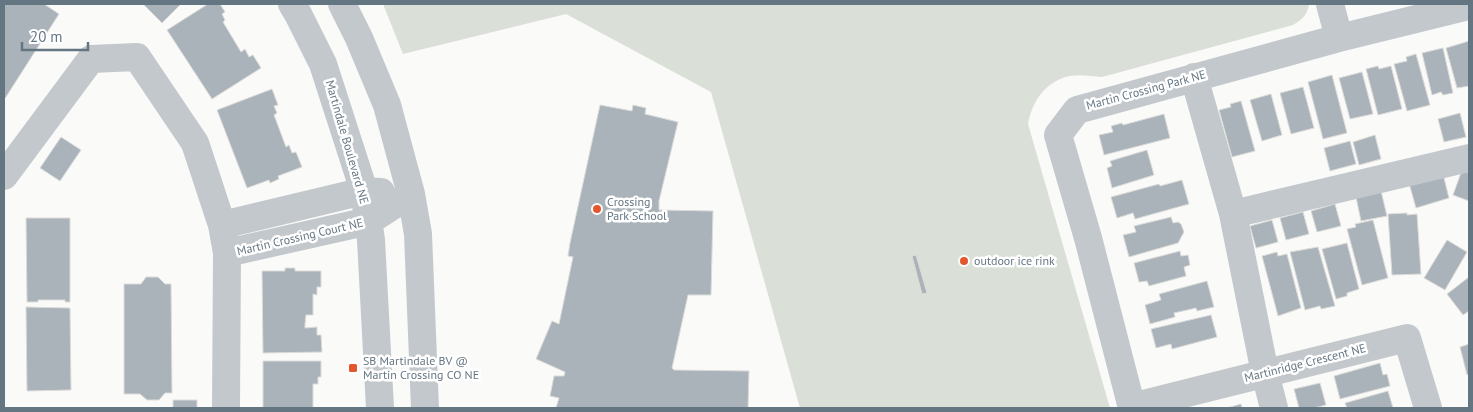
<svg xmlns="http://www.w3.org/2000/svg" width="1473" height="412" viewBox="0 0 1473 412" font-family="'PT Sans',sans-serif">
<rect width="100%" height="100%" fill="#fafaf8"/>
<!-- green -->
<path fill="#dadfd7" d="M383 4H1309C1308 14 1302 20 1293 25L1102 77C1092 76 1080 74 1070 76 1046 81 1032 101 1028 124L1110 408H800L711 92 566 14 403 54Z"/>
<!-- building -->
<path fill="#aab3b9" stroke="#dcdcda" d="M4 4H44L59 14 4 100Z
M143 4H181L162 23Z
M208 4H220L225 12 222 14 225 20 223 22 241 52 245 49 249 57 253 55 261 68 212 99 167 30Z
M1469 41V86L1457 88 1446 48Z
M1443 48 1453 93 1443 95 1441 92 1432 95 1422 53Z
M1416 54 1430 105 1407 111 1394 64 1407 61 1406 57Z
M1378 66 1379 69 1391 66 1402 109 1378 115 1366 69Z
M1362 72 1373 114 1350 119 1339 78Z
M1332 75 1347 133 1323 139 1308 82Z
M1303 87 1314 128 1291 134 1280 93Z
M272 89 278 105 274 106 277 113 274 115 286 147 289 145 292 153 296 152 302 167 278 176 279 179 270 183 269 180 247 188 217 110Z
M1271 94 1282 135 1262 141 1250 100Z
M1241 101 1255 151 1232 157 1219 110 1231 107 1230 104Z
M600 105 632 111 633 105 646 108 645 114 678 122 659 201V210L713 211 711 295H688L672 368 674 370 749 371 748 408H556L559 398 550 396 554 376H564L565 372 536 359 552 321 559 324 573 257 568 256 570 243Z
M1460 113 1466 137 1444 142 1438 119Z
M1164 114 1170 138 1104 155 1099 135 1113 132 1111 126 1122 123 1123 125Z
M1375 135 1381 159 1359 165 1353 142Z
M61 137 81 150 60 181 40 168Z
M1350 141 1356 164 1330 171 1324 148Z
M1147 150 1154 175 1112 188 1107 168 1112 166 1110 161Z
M1462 170 1469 173V201L1453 195Z
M1443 174 1449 198 1416 208 1409 183Z
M1182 180 1189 204 1135 219 1133 213 1117 218 1111 197 1159 184 1160 186Z
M1381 191 1387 216 1361 221 1356 197Z
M1335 204 1341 226 1317 232 1311 211Z
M1303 212 1309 234 1286 240 1280 218Z
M1407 213V215L1417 214 1421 274 1392 275 1388 214Z
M1171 217 1173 223 1178 222 1181 224 1184 232 1178 243 1129 257 1123 235 1136 232 1134 226Z
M26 218H70V302H65V300H38V302H27Z
M1272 220 1278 242 1256 248 1250 226Z
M1373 220 1388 278 1362 285 1347 229 1356 227 1355 224Z
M1447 240 1467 252 1445 290 1424 278Z
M1347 243 1359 289 1347 293V296L1336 299 1322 249Z
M1318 247 1335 306 1321 309 1320 306 1305 310 1290 252Z
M1180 251 1181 256 1188 255 1190 265 1184 267 1186 276 1149 286 1147 281 1139 282 1134 263Z
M1277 252 1278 256 1287 254 1301 308 1278 316 1262 256Z
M916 255 927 293 922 294 912 256Z
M285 268H295V271H321V287H317V295L313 294V315H306L305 324V328L317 327V335H321L322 352 263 353 262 271H285Z
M146 277H158L165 284H171L172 393H165L159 400H147L140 394H124V284H141Z
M1469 277V311L1463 315 1447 294Z
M1207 281 1214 307 1197 311 1196 308 1174 313 1175 317 1150 324 1145 305 1161 300 1159 294Z
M26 307 70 308 71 390 27 391Z
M1211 315 1217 337 1172 349 1171 344 1156 348 1151 329Z
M1469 344V374L1467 375 1460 347Z
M263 361H321V377H318V384H313V408H263Z
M1380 363 1383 375 1387 374 1390 386 1340 399 1334 376Z
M1320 383 1326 405 1314 408H1299L1294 389Z
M1388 391 1393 408H1347L1345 403Z
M173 400H197V408H173Z
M1241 404 1242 408H1227Z"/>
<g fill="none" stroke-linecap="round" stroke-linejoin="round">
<!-- minor -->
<path stroke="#c3c8cc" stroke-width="28" d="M292 4 298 14 323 64 364 191 371 240 380 408
M342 4 359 38 387 105 411 194 418 234 425 408
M1330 4 1339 38
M1194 77 1233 214 1469 158
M4 176 91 59 137 57 195 143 222 225 227 253 226 408
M1233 214 1265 373 1274 408
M222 225 364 191 381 192
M227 253 369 221 411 194
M1131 407 1407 338 1428 408
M1132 408 1088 238 1058 135 1077 110 1339 38 1469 6"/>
</g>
<!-- markers -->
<g fill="#e4572e" stroke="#fff" stroke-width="2">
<circle cx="597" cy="209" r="5"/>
<circle cx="964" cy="261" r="5"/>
<rect x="348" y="363" width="10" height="10" rx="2.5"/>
</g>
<g text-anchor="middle" stroke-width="5" stroke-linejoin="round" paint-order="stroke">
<!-- street labels -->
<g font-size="12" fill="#657683" stroke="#fff">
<text transform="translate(1146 90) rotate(-15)" y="4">Martin Crossing Park NE</text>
<text transform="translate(347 142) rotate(74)" y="4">Martindale Boulevard NE</text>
<text transform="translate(300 237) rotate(-13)" y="4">Martin Crossing Court NE</text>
<text transform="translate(1305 363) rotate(-14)" y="4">Martinridge Crescent NE</text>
</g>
<!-- poi labels -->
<g font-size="12" fill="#657683" stroke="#fff" text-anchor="start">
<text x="607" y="206">Crossing<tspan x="607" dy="14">Park School</tspan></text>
<text x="974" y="265">outdoor ice rink</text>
<text x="363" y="365">SB Martindale BV @<tspan x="363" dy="14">Martin Crossing CO NE</tspan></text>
</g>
</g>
<!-- border -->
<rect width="1473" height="412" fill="none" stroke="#657683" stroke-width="10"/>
<!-- scale -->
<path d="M22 42v8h66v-8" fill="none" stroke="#657683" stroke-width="2.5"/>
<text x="30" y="42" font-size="15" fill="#657683" stroke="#ffffff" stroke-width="4" paint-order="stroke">20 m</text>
</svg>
